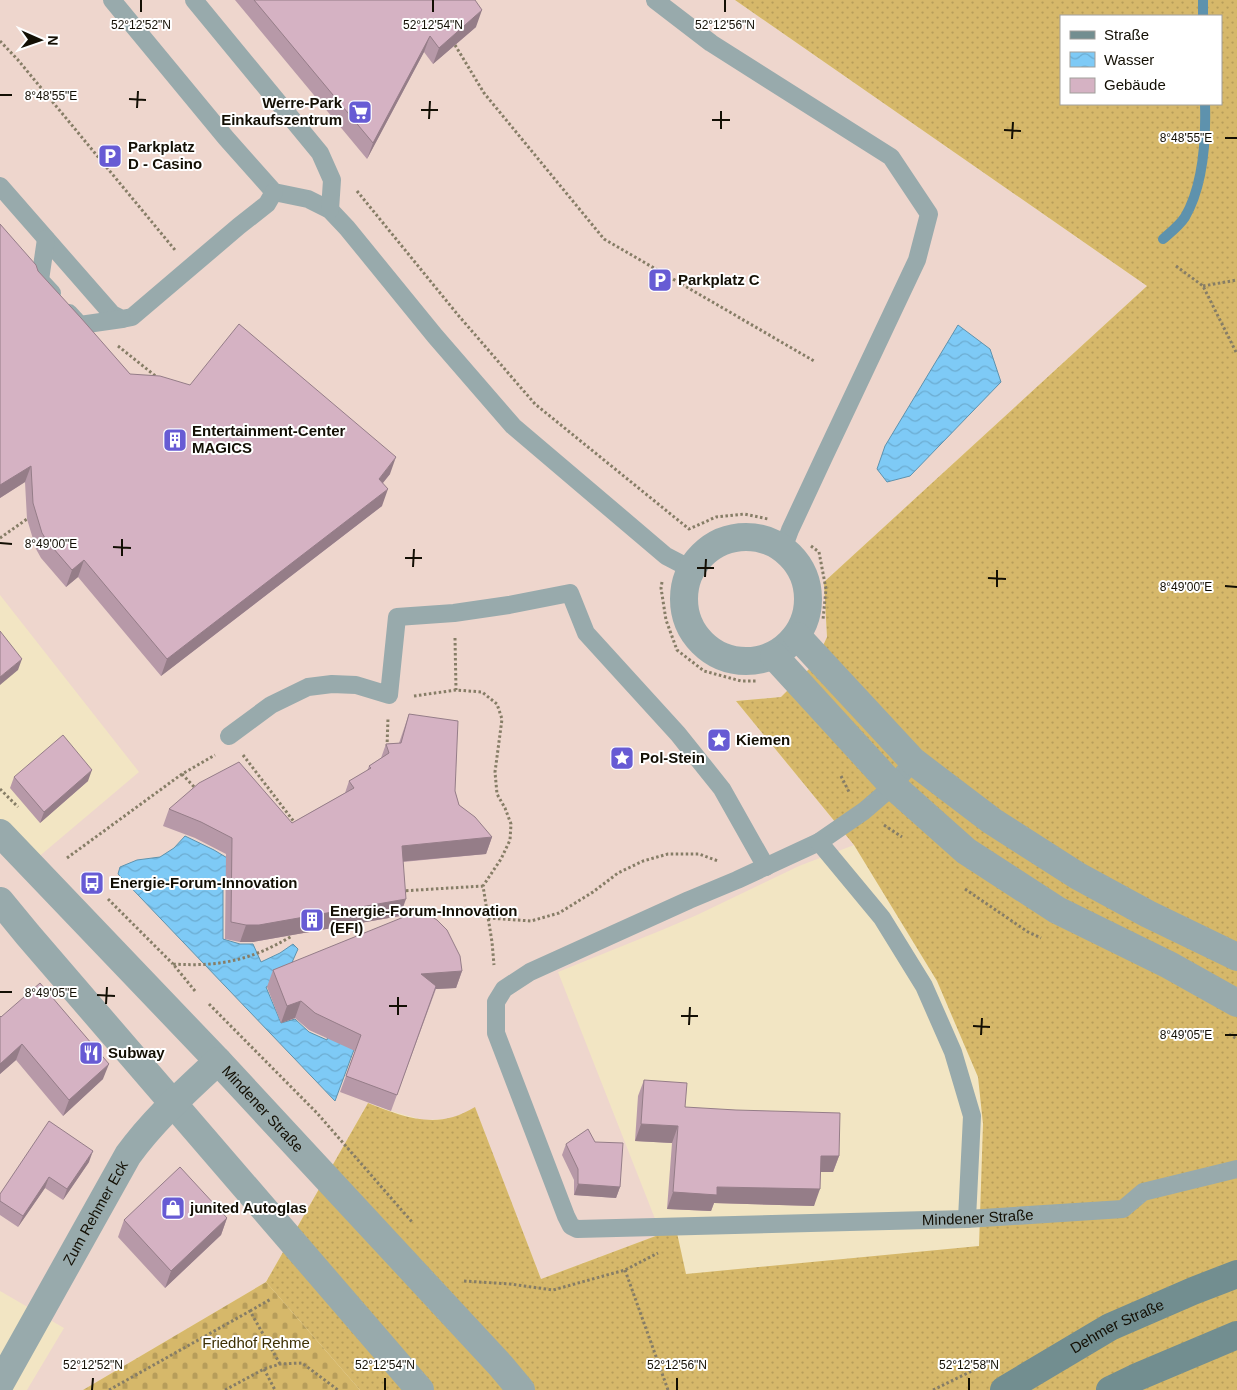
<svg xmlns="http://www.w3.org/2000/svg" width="1237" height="1390" viewBox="0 0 1237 1390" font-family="Helvetica,sans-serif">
<defs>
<pattern id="grass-dots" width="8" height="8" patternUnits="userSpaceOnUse" patternTransform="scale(1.25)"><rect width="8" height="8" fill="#d6b86a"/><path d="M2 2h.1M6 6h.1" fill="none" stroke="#b79d5a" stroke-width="1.8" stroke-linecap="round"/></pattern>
<pattern id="cemetery-stones" width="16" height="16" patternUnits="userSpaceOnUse" patternTransform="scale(1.25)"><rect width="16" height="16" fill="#d6b86a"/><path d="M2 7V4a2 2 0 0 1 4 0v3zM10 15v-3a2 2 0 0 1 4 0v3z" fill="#b79d5a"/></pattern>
<pattern id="water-waves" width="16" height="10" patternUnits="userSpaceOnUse" patternTransform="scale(1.25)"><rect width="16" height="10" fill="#7ecaf6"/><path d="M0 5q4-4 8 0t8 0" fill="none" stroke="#6cacd1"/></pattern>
</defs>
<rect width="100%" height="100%" fill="#f2e5c3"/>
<!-- commercial -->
<path fill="#eed6cd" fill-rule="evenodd" d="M0 0H735L1147 286 824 582 827 637 815 663 781 697 736 701 854 845 799 866 697 915 662 930 558 972 661 1234 541 1279 475 1108 455 1117 446 1119 423 1120 391 1111 368 1103 266 1282 83 1390H27L64 1328 0 1291V844L23 870 139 772 0 595ZM185 837 270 885 223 886V940L240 944H253L261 962 280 953 293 944 266 986 281 1024 295 1019 309 1032 327 1040 346 941 335 1100 118 874 137 860 160 857 174 848Z"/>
<!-- grass -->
<path fill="url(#grass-dots)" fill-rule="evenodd" d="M735 0H1237V1390H360L266 1282 368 1103C394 1113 424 1126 453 1117 460 1115 468 1111 475 1107L541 1279 661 1234 677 1233 686 1274 979 1246 983 1124 978 1077 937 981 854 845 736 701 781 697 815 663 827 637 824 582 1147 286ZM1061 16H1221V104H1061Z"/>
<!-- cemetery -->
<path fill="url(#cemetery-stones)" d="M266 1282 360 1390H83Z"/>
<!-- water -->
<path fill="url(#water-waves)" stroke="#5e92ad" d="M958 325 990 349 1001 382 910 476 887 482 877 469 885 446Z
M185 836 214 850 272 885 223 886V939L240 944H253L261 962 280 953 293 944 298 949 285 978 266 987 281 1023 295 1019 309 1032 327 1040 347 940 365 1020 335 1101 118 874 120 867 137 860 160 857 174 848Z"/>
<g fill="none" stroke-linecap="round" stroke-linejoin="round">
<!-- stream -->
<path stroke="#5e92ad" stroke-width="10" d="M1203 0V16
M1163 239C1170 233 1180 225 1185 217 1203 186 1206 139 1205 104"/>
<!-- path -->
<path stroke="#867d66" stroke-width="3" stroke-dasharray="2.5 2.5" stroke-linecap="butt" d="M0 41 18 60 175 250
M455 45 484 93 604 239 814 361
M357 191 458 315 535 404 689 529 716 517 744 514 768 519
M1176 266 1203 286 1237 354
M1203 286 1237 280
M118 346 158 378
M0 538 27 519
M811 546 819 552 826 589 823 620
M662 582 661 588 666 620 677 650 704 671 741 681H757
M455 638 456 690
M414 696 456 690 482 692 497 704 502 719 495 772 497 794 505 808 511 824 510 840 501 859 483 886 492 942 494 965
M387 747 388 718
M243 755 295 823
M182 774 197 790
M841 776 849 792
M0 789 18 807
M884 825 902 837
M67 858 182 774 215 755
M965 889 1028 932 1041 938
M401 891 483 886
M108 899 173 964
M488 918 531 921 559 913 593 892 618 873 643 861 668 854H699L718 861
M195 991 173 964C221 967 251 960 292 936
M209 1004 317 1113 412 1222
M1229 1034 1237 1039
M625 1270 668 1390
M464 1281 510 1284 553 1290 625 1270 658 1253
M250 1311 271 1299
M264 1369 275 1390
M109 1390 250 1311 280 1364
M225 1390 264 1369 280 1364 302 1363 338 1390
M933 1390 986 1364"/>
<!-- service -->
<g stroke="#98aaac" stroke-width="18">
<path d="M112 0 226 138 274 192 308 199 330 210 347 228 435 336 513 426 666 556 691 569"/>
<path d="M194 0 320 153 332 180 330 210"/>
<path d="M655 0 711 43 891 157 929 214 917 260 824 457 790 530 783 549"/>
<path d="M0 186 112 314 122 319 132 317 239 226 267 204 274 192"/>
<path d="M46 239 40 280 52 293"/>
<path d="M69 313 80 325 122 319"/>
<path d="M229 736 271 705 308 687 332 684 356 685 389 695 397 617 454 613 509 605 570 593 586 633 678 734 722 789 766 867"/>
<path id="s1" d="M913 761 893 786 864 811 819 842 737 880 689 900 530 972 504 989 496 1002V1033L566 1216 571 1226 577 1229 967 1219 1123 1209 1143 1192 1237 1169"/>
<path d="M819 842 882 918 924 986 953 1052 972 1116 967 1219"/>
</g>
<!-- minor -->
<g stroke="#98aaac" stroke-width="28">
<circle cx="746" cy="599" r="62"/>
<path d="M797 636 913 761 992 821 1078 876 1148 914 1237 957"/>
<path d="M774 656 893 786 966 851 1057 910 1169 965 1237 1003"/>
<path id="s2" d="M0 833 218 1061 501 1366 521 1390"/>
<path d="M0 901 28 935 420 1390"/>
<path id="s3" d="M0 1384 128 1155C154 1119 186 1091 218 1061"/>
</g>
<!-- secondary -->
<g stroke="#728e90" stroke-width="28">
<path id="s4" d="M1004 1390 1110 1327 1193 1291 1237 1274"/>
<path d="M1110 1390 1135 1378 1237 1335"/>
</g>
</g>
<!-- wall -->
<path fill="#b799a8" d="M235 0H475L476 27 433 64 424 52 367 159Z
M0 224 38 271 130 374 390 474 383 483 382 506 161 676 78 577 66 587 41 558 36 549 27 519 25 482 0 498Z
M409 714 455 791 459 805 492 837 486 854 403 862 400 916 253 942H240L225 939 226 854 195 838 163 826 169 809 292 823 345 793 349 781 367 771 369 766 381 758 386 744 399 743Z
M14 777 88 781 40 823 10 788Z
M273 970 462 971 456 988 436 989 391 1111 340 1092 355 1051 309 1030 295 1018 281 1023 267 987Z
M0 1016 103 1079 63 1116 16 1060 0 1074Z
M644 1080 685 1107 839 1156 833 1172H820L814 1206 714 1203 711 1211 667 1209 672 1143 635 1141 638 1096Z
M566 1144 620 1187 616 1198 574 1195V1180L562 1155Z
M89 1162 63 1200 45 1188 18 1227 0 1215V1194Z
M227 1218 221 1235 165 1288 118 1237 124 1220Z"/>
<!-- shaded-wall -->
<path fill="#957d88" d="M482 10 476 27 433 64 439 48Z
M430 36 424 52 367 159 373 143Z
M396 457 390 474 373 495 379 479Z
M31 466 25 482 0 498V485Z
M388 489 382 506 161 676 167 659Z
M84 560 78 577 66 587 72 570Z
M22 659 18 670 0 685V677Z
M92 770 88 781 40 823 44 812Z
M492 837 486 854 396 862 402 846Z
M406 899 400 916 253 942H240L246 925Z
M462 971 456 988 436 989 391 1111 436 989 421 974Z
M301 1001 295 1018 281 1023 287 1006Z
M22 1044 16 1060 0 1074V1064Z
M109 1064 103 1079 63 1116 69 1100Z
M641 1124 678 1126 672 1143 635 1141Z
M93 1151 89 1162 63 1200 67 1189Z
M821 1156H839L833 1172H815Z
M49 1177 45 1188 18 1227 23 1216Z
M578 1184 620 1187 616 1198 574 1195Z
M717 1187 820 1189 814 1206 714 1203 711 1211 667 1209 673 1192Z
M227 1218 221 1235 165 1288 171 1271Z"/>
<!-- building -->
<path fill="#d5b2c3" stroke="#957d88" d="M254 0H475L482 10 439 48 430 36 373 143Z
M0 224 36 265 38 271 81 318 130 374 160 376 190 385 239 324 396 457 379 479 388 489 167 659 84 560 72 570 47 541 42 533 33 503 31 466 0 485Z
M0 631 22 659 0 677Z
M409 714 458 721 455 791 459 805 475 817 492 837 402 846 406 899 259 925H246L231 922 232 838 201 822 169 809 199 783 239 762 292 823 354 788 349 781 371 768 369 766 389 753 386 744 401 743Z
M63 735 92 770 44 812 14 777Z
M421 910 437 920 447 930 460 956 462 971 421 974 436 986 397 1095 346 1076 361 1035 315 1013 301 1001 287 1006 273 970Z
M40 983 109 1064 69 1100 22 1044 0 1064V1016L1 1017Z
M644 1080 687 1083 685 1107 736 1110 840 1113 839 1156H821L820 1189 717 1187V1195L673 1192 678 1126 641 1124Z
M49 1121 93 1151 67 1189 49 1177 23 1216 0 1201V1194Z
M588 1129 595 1142 623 1143 620 1187 578 1184V1169L566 1144Z
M180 1167 227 1218 171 1271 124 1220Z"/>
<!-- ticks -->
<path fill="none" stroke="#130f04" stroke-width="2" d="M141 12V0M433 12V0M725 12V0M0 95H12M129 99 146 100M137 108 138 91M421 110H438M429 119 430 101M712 120H730M721 129V111M1004 130 1021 131M1225 138H1237M1012 139 1013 122M0 543 12 544M113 547 131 548M122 556V539M405 558H422M413 567 414 549M697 568H714M705 577 706 559M988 578 1006 579M1225 586 1237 587M997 587V570M0 992H12M97 995 115 996M106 1004 107 987M389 1006H407M398 1015V997M681 1016H698M689 1025 690 1007M973 1026 990 1027M981 1035 982 1018M1225 1035H1237M92 1390 93 1378M385 1390V1378M677 1390V1378M969 1390V1378"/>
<!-- icons -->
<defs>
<g id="supermarket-square" transform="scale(1.25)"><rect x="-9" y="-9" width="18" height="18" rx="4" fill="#675bd4" stroke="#fff"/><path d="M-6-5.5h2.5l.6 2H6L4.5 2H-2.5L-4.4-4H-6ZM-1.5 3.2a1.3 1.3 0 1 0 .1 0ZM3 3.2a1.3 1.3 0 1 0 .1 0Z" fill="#fff"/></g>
<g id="parking-square" transform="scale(1.25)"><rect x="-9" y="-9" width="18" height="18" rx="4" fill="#675bd4" stroke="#fff"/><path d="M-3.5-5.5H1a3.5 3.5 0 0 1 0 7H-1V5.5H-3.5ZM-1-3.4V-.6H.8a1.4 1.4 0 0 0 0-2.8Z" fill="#fff"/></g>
<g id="building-square" transform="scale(1.25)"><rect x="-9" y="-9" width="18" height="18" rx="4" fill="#675bd4" stroke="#fff"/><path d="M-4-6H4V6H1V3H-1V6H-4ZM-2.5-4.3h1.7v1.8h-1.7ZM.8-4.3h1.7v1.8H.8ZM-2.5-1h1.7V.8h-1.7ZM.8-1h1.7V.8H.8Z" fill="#fff"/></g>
<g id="sight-square" transform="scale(1.25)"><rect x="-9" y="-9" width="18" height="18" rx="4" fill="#675bd4" stroke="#fff"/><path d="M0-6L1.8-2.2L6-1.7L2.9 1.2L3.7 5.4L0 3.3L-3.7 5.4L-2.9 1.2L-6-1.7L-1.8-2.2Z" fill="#fff"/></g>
<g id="bus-square" transform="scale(1.25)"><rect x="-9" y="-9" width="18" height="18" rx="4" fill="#675bd4" stroke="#fff"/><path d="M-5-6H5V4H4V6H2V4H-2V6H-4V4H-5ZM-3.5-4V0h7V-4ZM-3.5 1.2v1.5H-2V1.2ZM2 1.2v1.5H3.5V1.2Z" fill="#fff"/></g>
<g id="restaurant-square" transform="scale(1.25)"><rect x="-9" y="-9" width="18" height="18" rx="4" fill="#675bd4" stroke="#fff"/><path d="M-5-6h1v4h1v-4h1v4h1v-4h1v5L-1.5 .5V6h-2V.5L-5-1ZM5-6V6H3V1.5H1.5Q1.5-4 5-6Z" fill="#fff"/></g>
<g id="shop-square" transform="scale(1.25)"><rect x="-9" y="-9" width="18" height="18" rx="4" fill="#675bd4" stroke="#fff"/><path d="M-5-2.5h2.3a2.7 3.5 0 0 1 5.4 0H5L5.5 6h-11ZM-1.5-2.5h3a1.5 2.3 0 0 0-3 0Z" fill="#fff"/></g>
</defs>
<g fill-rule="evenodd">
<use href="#supermarket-square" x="360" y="112"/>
<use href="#parking-square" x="110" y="156"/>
<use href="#parking-square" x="660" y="280"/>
<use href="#building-square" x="175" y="440"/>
<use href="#sight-square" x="719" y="740"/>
<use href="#sight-square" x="622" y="758"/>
<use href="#bus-square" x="92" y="883"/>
<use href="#building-square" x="312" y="920"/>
<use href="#restaurant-square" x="91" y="1053"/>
<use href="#shop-square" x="173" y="1208"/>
</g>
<g text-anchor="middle" stroke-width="4" stroke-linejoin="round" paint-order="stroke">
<!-- poi labels -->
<g font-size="15" font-weight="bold" fill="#130f04" stroke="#fff" text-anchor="start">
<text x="342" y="108" text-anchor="end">Werre-Park<tspan x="342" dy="17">Einkaufszentrum</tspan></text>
<text x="128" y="152">Parkplatz<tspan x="128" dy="17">D - Casino</tspan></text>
<text x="678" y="285">Parkplatz C</text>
<text x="192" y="436">Entertainment-Center<tspan x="192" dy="17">MAGICS</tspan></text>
<text x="736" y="745">Kiemen</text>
<text x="640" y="763">Pol-Stein</text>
<text x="110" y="888">Energie-Forum-Innovation</text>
<text x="330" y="916">Energie-Forum-Innovation<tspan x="330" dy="17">(EFI)</tspan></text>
<text x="108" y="1058">Subway</text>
<text x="190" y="1213">junited Autoglas</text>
</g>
<!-- street labels -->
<g font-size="15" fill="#130f04" stroke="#fff">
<text dy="5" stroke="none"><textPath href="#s2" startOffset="381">Mindener Straße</textPath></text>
<text dy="5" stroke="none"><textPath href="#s3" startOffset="196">Zum Rehmer Eck</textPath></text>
<text dy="5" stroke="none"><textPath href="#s1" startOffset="1134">Mindener Straße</textPath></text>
<text dy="5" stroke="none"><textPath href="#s4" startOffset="130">Dehmer Straße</textPath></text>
</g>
<!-- park labels -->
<g font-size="15" fill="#3d2f03" stroke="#fff">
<text x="256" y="1348">Friedhof Rehme</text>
</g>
</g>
<g font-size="12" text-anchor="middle" fill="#130f04" stroke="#fff" stroke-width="4" stroke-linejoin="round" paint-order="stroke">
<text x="141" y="29">52°12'52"N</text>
<text x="433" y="29">52°12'54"N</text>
<text x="725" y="29">52°12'56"N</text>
<text x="51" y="100">8°48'55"E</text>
<text x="1186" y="142">8°48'55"E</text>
<text x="51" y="548">8°49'00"E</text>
<text x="1186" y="591">8°49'00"E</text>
<text x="51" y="997">8°49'05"E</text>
<text x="1186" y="1039">8°49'05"E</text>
<text x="93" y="1369">52°12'52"N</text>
<text x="385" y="1369">52°12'54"N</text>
<text x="677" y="1369">52°12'56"N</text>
<text x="969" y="1369">52°12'58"N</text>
</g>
<!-- legend -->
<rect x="1060" y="15" width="162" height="90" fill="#ffffff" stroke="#a19f9b"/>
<rect x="1070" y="31" width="25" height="8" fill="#728e90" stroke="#a19f9b"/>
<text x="1104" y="40" font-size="15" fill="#130f04">Straße</text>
<rect x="1070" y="52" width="25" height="15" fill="url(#water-waves)" stroke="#a19f9b"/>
<text x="1104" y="65" font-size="15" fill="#130f04">Wasser</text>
<rect x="1070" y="78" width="25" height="15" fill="#d5b2c3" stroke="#a19f9b"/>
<text x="1104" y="90" font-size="15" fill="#130f04">Gebäude</text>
<!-- north arrow -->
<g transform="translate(40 40) rotate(92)" stroke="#ffffff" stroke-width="4" paint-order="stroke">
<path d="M0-4L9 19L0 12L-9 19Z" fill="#130f04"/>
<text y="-8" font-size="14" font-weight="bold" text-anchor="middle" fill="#130f04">N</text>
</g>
</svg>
